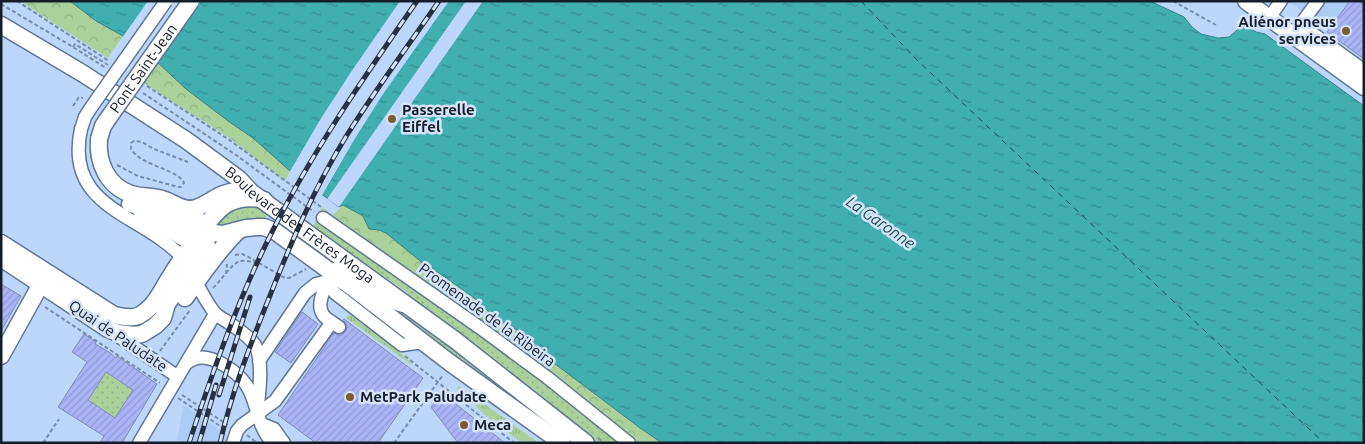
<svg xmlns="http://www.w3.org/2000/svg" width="1365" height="444" viewBox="0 0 1365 444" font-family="Ubuntu,sans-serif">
<defs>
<pattern id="grass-tufts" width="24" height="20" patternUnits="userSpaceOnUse" patternTransform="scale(1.25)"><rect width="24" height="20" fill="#aad19a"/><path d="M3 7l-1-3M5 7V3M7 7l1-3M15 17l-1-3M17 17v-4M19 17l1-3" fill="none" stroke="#91b385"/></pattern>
<pattern id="forest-crowns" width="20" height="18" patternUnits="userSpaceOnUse" patternTransform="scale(1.25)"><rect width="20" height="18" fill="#aad19a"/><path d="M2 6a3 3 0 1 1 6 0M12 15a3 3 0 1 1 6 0" fill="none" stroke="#91b385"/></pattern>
<pattern id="park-dots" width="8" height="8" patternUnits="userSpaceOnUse" patternTransform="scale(1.25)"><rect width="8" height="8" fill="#aad19a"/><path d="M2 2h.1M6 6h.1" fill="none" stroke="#91b385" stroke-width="1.8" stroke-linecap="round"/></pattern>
<pattern id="water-ripples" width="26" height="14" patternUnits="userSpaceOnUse" patternTransform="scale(1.25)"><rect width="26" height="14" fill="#41aeb0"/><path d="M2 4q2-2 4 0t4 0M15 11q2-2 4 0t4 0" fill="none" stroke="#358d8f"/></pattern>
<pattern id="building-hatch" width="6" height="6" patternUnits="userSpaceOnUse" patternTransform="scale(1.25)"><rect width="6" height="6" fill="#aab5f8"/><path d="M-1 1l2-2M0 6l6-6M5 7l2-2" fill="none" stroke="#919bd5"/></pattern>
</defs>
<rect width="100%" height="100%" fill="#bdd7fc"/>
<!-- built -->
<path fill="#accbf5" d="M1288 1H1364V57Z
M183 405 226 434V443H177Z"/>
<!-- grass -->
<path fill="url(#grass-tufts)" d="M409 314 579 443H569L404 322Z
M350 315C363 325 407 354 413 366L345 317Z
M459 386 539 443H522L485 415 458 389 457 388Z"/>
<!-- forest -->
<path fill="url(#forest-crowns)" d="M20 1H70L96 21 123 36 108 58Z
M156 61 186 89 228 121 253 138 290 171 285 181 228 137 142 82Z
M343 205 363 216 371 230H379L386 233 430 269 439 273 473 297 497 319 517 330 538 351 640 428 662 443H632L333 215Z"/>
<!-- park -->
<path fill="url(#park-dots)" d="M243 205 257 207 268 212 263 223 228 226 216 225 221 216Z
M322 207 536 367 632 443H592L581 433 583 430 565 415 562 418 542 402 544 398 531 387 528 391 509 375 511 372 497 361 494 364 474 349 477 345 463 335 460 338 439 322 442 319 423 305 421 308 406 296 408 293 388 279 385 282 349 257 351 253 334 244 312 229Z
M106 372 131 389 135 388 115 418 88 400Z"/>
<!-- water -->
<path fill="url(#water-ripples)" stroke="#348388" d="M70 1H1150L1184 17 1192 27 1201 34 1218 38 1229 37 1244 24 1256 32 1265 34 1364 106V443H662L640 428 538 351 517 330 497 319 473 297 439 273 430 269 386 233 379 230 369 229 363 216 343 205 339 207 290 171 253 138 228 121 186 89 156 61 123 36 96 21Z"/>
<!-- pier -->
<path fill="#bdd7fc" d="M148 1H199L155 63 122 38Z
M400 1H449L383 94 354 140 321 197 289 173 320 120 351 72Z
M466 1H483L339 207 327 199Z"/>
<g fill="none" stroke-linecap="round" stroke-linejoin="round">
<!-- ferry -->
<path stroke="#1d4c4d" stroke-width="1" stroke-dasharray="6 5" stroke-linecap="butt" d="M861 1 917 60 1324 443"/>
</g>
<!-- building -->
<path fill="url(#building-hatch)" stroke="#838ab0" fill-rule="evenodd" d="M1350 1H1364V59L1327 32Z
M1 284 21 296 1 331Z
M302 312 318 324 291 363 275 352Z
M344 319 423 378 378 443H316L278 415 334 333 338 335H342L346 331 347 327 346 323 343 320Z
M84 334 96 342 95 344 109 352 116 358 117 356 157 384 122 443H100L104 436 58 407 87 362 72 352ZM106 372 133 390 115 418 88 400Z
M442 393 505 443H458L431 407Z"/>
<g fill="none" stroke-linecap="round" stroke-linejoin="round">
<!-- minor casing -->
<g stroke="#5e7697" stroke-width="15">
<path id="minor" d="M1269 18 1281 1
M1294 33 1318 1
M81 129C64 208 140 213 181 256 184 259 187 264 189 269 197 283 204 299 214 312 219 318 229 322 235 327 242 332 250 338 255 345 264 360 259 396 257 413
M323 218 479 327 548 378 629 443
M347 274 384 300 403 306
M339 327C335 324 329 321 325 317 311 303 332 275 341 263L340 257
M114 333 178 377
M259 361 305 293 316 284 328 281 331 288 335 293 402 345 423 342
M187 363C189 361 191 360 194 359 211 352 238 372 247 386 258 403 257 428 273 443
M262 424 274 429 284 443
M139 443 215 314
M233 443 237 431 242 425 275 401 332 322"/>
</g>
<!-- major casing -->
<g stroke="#5e7697" stroke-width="19">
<g id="major">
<path d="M1246 1 1364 87"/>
<path id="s1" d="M1 25 82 73 186 140 239 179 251 192 455 340 586 443"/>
<path d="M1303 29 1364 73"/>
<path d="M99 139C97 162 107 186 131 194 141 197 152 196 162 199 171 201 181 210 191 209 208 207 218 190 241 191"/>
<path d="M130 204 162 211 181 221 214 233 223 234 246 228 258 227H264L276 232 353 288 449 362 562 443"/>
<path d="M141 211 192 243"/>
<path d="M1 243 114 315C123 317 133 319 140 315 153 308 160 294 167 282 178 264 190 246 203 229 210 220 217 210 227 204 238 198 252 197 264 200"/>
<path d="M1 258 108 329 118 333 134 335 142 334 155 326 163 318 167 304 207 246C205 232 199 220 190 209"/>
<path d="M185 298C202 275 217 251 238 231"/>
<path d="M1 356 46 275"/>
</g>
</g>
<!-- path -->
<path stroke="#788ca7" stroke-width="2" stroke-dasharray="4 2.5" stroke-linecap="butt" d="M17 1 109 61
M1173 1 1216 25
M1 4 73 47 106 68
M73 47 75 44 108 65
M147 86 228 139 321 207
M143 93 236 155 314 212
M73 106 79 97 83 98
M117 165 138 176 178 187H181L184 183C178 169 141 166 131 149V143L134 141 142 142 154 149 188 162
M235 255 242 254 247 256 285 278H289L306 269
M226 274 227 264
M213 288C220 282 232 263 240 261 245 260 251 262 257 263
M45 307 160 383
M160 351 190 310
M405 356 514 443
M182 395 228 425
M178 398 226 430
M247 435 257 443
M598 438 604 443
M43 443 59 419
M394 443 443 375"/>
<!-- minor -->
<use href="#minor" stroke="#fff" stroke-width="12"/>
<!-- major -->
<use href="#major" stroke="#fff" stroke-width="16"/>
<!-- rail casing -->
<g stroke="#263141" stroke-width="5">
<path id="rail" d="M219 395 250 297
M189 443C213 371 238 299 272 232 313 150 365 76 417 1
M199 443 216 385
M220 443C231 395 249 348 267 303 290 245 314 188 347 135 376 89 408 46 439 1"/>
</g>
<!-- rail -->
<use href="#rail" stroke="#d4e4fa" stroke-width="3" stroke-dasharray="9" stroke-linecap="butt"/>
<!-- minor-bridge casing -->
<g stroke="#5e7697" stroke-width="15" stroke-linecap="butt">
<path id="minor-bridge" d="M81 129 85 117 90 109 166 1"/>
</g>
<!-- major-bridge casing -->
<g stroke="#5e7697" stroke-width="19" stroke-linecap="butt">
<g id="major-bridge">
<path id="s2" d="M99 139 103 126 107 120 191 1"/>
</g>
</g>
<!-- minor-bridge -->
<use href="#minor-bridge" stroke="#fff" stroke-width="12"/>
<!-- major-bridge -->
<use href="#major-bridge" stroke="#fff" stroke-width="16"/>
</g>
<!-- markers -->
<g fill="#795c30" stroke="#d4e4fa" stroke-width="2">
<circle cx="1346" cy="31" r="5"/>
<circle cx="392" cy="119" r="5"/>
<circle cx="350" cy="397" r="5"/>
<circle cx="464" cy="425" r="5"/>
</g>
<g text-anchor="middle" stroke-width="5" stroke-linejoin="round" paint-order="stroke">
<!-- poi labels -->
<g font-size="15" font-weight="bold" fill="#141e2b" stroke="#d4e4fa" text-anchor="start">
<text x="1336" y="27" text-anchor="end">Aliénor pneus<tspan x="1336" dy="17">services</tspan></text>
<text x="402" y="115">Passerelle<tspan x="402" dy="17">Eiffel</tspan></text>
<text x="360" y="402">MetPark Paludate</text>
<text x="474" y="430">Meca</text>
</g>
<!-- street labels -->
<g font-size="15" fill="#141e2b" stroke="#d4e4fa">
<text dy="5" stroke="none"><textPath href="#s2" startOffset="84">Pont Saint-Jean</textPath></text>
<text dy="5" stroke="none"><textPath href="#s1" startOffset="360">Boulevard des Frères Moga</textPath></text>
<text transform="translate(487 315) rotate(36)" y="5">Promenade de la Ribeira</text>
<text transform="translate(118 336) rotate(34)" y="5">Quai de Paludate</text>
</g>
<!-- water labels -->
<g font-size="16" font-style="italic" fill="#1d4c4d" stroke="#d4e4fa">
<text transform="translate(881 222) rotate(35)" y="6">La Garonne</text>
</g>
</g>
<!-- border -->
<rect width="1365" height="444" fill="none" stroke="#141e2b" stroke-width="5"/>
</svg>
